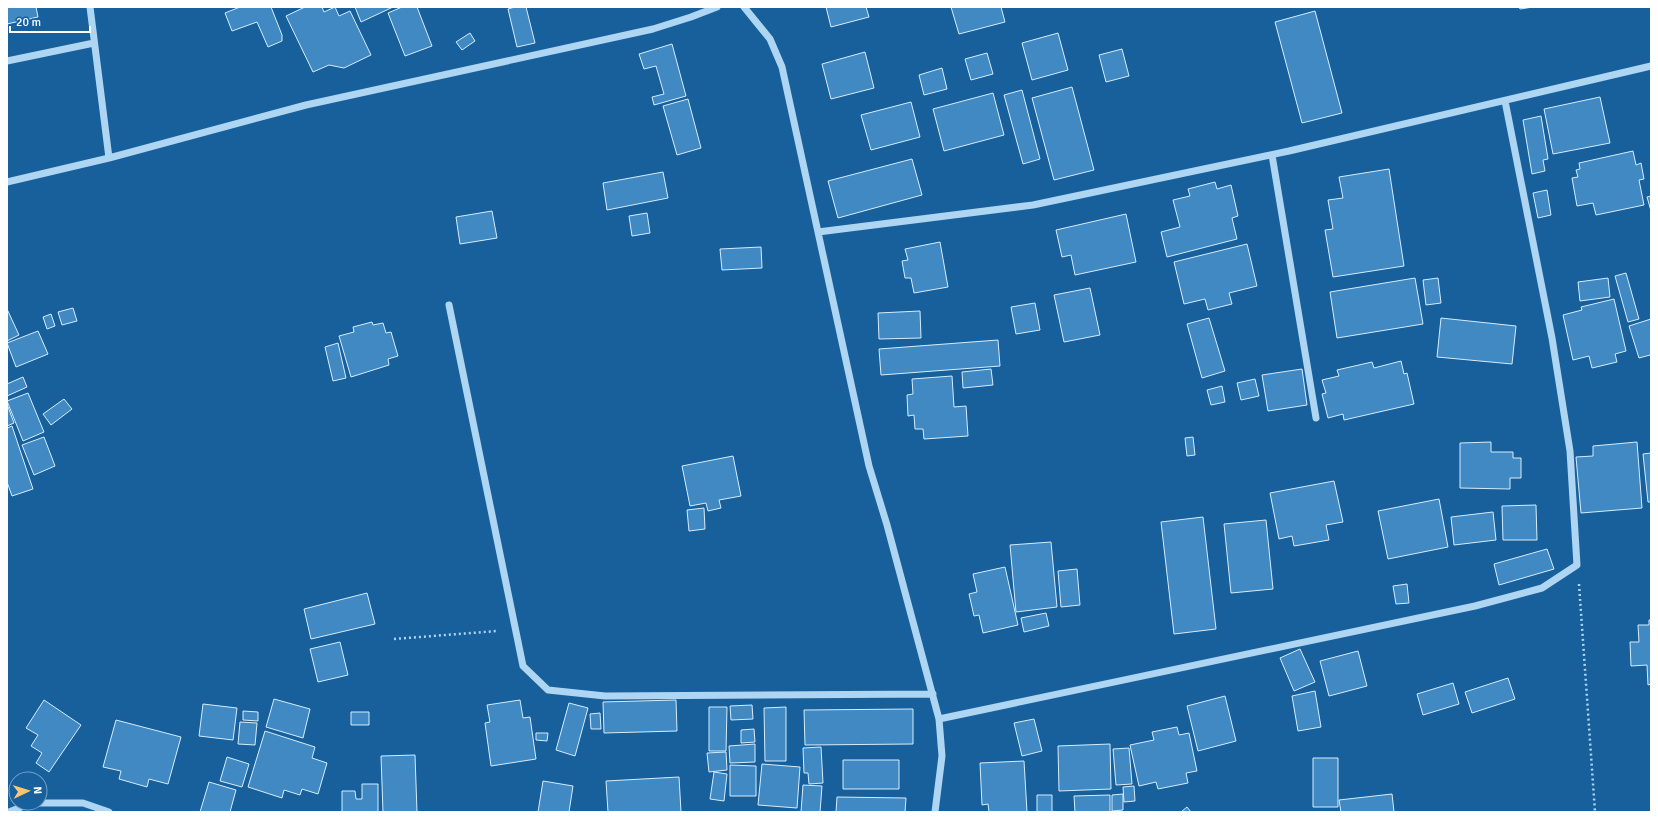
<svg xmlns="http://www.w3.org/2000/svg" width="1658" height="819" viewBox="0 0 1658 819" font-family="Signika,sans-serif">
<rect width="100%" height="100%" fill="#17609c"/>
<!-- building -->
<path fill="#4089c2" stroke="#d6ecfc" d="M7 7H36L38 17 7 24Z
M240 7H271L282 35V41L268 47 257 22 232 31 225 13Z
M305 7H322L324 12 335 7 339 16 350 11 371 55 344 68 329 65 313 72 286 16Z
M355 7H393L361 22Z
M402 7H417L432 46 405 56 388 13Z
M515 7H526L535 43 517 47 508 9Z
M826 7H866L869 17 831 27Z
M951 7H1001L1005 22 959 34Z
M1519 7H1533L1520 9Z
M1315 11 1342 113 1302 123 1275 22Z
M470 33 475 41 462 50 456 42Z
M1058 33 1068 70 1032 80 1022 43Z
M672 44 686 96 654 105 652 97 664 94 656 66 644 69 639 54Z
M1122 49 1129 76 1106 82 1099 55Z
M865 52 874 88 831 99 822 64Z
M987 53 993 74 971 80 965 59Z
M942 68 947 89 924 95 919 75Z
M1072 87 1094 170 1054 180 1032 98Z
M1022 90 1040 159 1023 164 1004 95Z
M993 93 1004 135 944 151 933 109Z
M1600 97 1610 143 1553 154 1544 109Z
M688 99 701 148 677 155 663 106Z
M911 102 920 137 871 150 861 115Z
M1541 116 1548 159 1543 160 1545 171 1532 174 1523 120Z
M1633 151 1636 165 1641 163 1644 179 1639 180 1644 205 1596 215 1593 203 1577 206 1572 178 1578 177 1576 170 1580 169 1579 163Z
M912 159 922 195 838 218 828 181Z
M1389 169 1404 266 1333 277 1325 230 1333 229 1328 200 1343 198 1339 177Z
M663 172 668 198 607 210 603 183Z
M1215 182 1217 189 1231 185 1238 216 1232 218 1237 239 1167 257 1161 232 1180 227 1173 200 1190 196 1188 189Z
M1547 190 1551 215 1538 218 1533 193Z
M1651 196V211L1647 197Z
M492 211 497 238 460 244 456 217Z
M647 213 650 233 632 236 629 216Z
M1126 214 1136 262 1075 275 1071 255 1062 257 1056 230Z
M940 242 948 287 914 293 911 278H905L902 261 908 260 905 249Z
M1247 244 1257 286 1229 293 1232 304 1208 310 1205 299 1184 304 1174 262Z
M761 247 762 268 722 270 720 249Z
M1626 273 1639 319 1628 322 1615 276Z
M1415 278 1423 324 1337 338 1330 292Z
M1438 278 1441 303 1426 305 1423 280Z
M1608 278 1610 297 1580 301 1578 282Z
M1090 288 1100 335 1064 342 1054 295Z
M1614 299 1626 351 1615 354 1617 362 1592 368 1589 356 1573 360 1563 315 1582 310 1581 307Z
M1035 303 1040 330 1016 334 1011 307Z
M73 308 77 321 62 325 58 312Z
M7 309 19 335 7 341Z
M920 311 921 338 879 339 878 313Z
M51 314 55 326 47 329 43 317Z
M1209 318 1225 371 1202 378 1187 324Z
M1441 318 1516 326 1512 364 1437 357Z
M1651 319V358L1650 355 1639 358 1629 326Z
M372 322 373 325 383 323 386 333 391 332 398 356 388 359 389 365 351 377 339 336 354 332 353 327Z
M38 331 48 354 16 367 7 343Z
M998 340 1000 366 881 375 879 349Z
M338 343 346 378 333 381 325 347Z
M1401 361 1404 374 1407 373 1414 404 1344 420 1343 414 1328 418 1322 394 1326 393 1322 380 1339 376 1337 370 1372 362 1374 368Z
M991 369 993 385 963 388 962 372Z
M1302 369 1307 405 1268 411 1262 375Z
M952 376 954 407 966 406 968 436 924 439 923 429H915L914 415 908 416 907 395 913 394 912 379Z
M23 377 27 387 7 396V384Z
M1255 379 1259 396 1241 400 1237 383Z
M1222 386 1225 402 1211 405 1207 390Z
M28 393 44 432 23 441 7 401Z
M64 399 72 409 51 425 43 414Z
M7 404 14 423 7 426Z
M12 426 33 489 12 496 7 482V428Z
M44 437 55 466 34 475 22 445Z
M1193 437 1195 455 1187 456 1185 438Z
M1491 442V452H1513V458H1521V478H1510V489L1460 488V443Z
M1637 442 1642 508 1581 513 1576 457 1593 456V446Z
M1651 453V502H1648L1643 454Z
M733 456 741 496 719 500 721 508 708 511 706 503 690 506 682 466Z
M1334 481 1343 522 1326 525 1329 540 1294 546 1292 536 1279 539 1270 493Z
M1439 499 1448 547 1388 559 1378 511Z
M1536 505 1537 540H1503L1502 506Z
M704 508 705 529 689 531 687 510Z
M1493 512 1496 540 1454 545 1451 517Z
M1203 517 1216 629 1174 634 1161 522Z
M1266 520 1273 589 1231 593 1224 524Z
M1051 542 1057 607 1016 612 1010 545Z
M1547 549 1554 569 1499 585 1494 564Z
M1005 567 1018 625 983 633 979 615 974 616 969 594 977 592 973 574Z
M1077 569 1080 605 1061 607 1058 571Z
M1407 584 1409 603 1396 604 1393 586Z
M367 593 375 624 311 639 304 609Z
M1046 613 1049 626 1024 632 1021 618Z
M1649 620H1651V684L1648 685 1647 665 1631 666 1630 642H1639L1638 625H1649Z
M340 642 348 675 318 682 310 649Z
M1300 649 1315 682 1294 691 1280 658Z
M1358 651 1367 686 1329 696 1320 661Z
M1508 678 1515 699 1472 713 1465 692Z
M1453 683 1459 704 1423 715 1417 694Z
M1315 691 1321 727 1298 731 1292 696Z
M1225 696 1236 741 1198 751 1187 706Z
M274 699 310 709 303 738 266 727Z
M44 700 81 725 49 772 36 763 42 753 31 746 38 735 26 728Z
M520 700 523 718 530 717 536 759 491 766 485 723 490 722 487 705Z
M676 700 677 731 604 733 603 702Z
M569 703 588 708 575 756 556 750Z
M203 704 237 708 233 740 199 736Z
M752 705 753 719 731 720 730 706Z
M709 707H727L726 751H709Z
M786 707V761H765L764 708Z
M913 709V744L805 745 804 710Z
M243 711 258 712V721L243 720Z
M351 712H369V725H351Z
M600 713 601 729H591L590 714Z
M1034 719 1042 751 1022 756 1014 723Z
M116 720 181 737 168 784 149 779 147 787 119 779 121 771 103 767Z
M240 722 257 723 255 745 238 744Z
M1177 727 1179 735 1189 733 1197 771 1186 773 1188 783 1158 789 1156 782 1139 786 1130 745 1154 740 1152 732Z
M754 729 755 742 741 743V730Z
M265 731 315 747 312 758 327 763 318 794 302 789 300 795 284 790 282 798 248 787Z
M536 733H548L547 741 536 740Z
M755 744V762L730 763 729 746Z
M1110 744 1111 789 1059 791 1058 746Z
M821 747 823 783 809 784 808 773H804L803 748Z
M1129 748 1132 784 1116 785 1113 749Z
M726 752 727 770 709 772 707 753Z
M415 755 417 812H383L381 756Z
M227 757 249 764 242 787 220 781Z
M1313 758H1338V807H1313Z
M843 760H899V789H843Z
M1024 761 1027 812H989L988 804 982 805 980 763Z
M762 764 800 767 797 808 758 805Z
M730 765 756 766V796H730Z
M714 772 727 774 724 801 710 799Z
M679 777 681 812H608L606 781Z
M543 781 573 786 569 812H538Z
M209 782 236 790 230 812H200Z
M362 784H378V812H342V791H355L356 799H362Z
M803 785 822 786 820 812H801Z
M1134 786 1135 801 1124 802 1123 787Z
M1123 794V810L1112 811V795Z
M1392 794 1394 812H1341L1339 800Z
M1037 795H1052V812H1037Z
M1110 795V812H1075L1074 796Z
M837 797 906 798 905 812H836Z
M1187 807 1191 812H1181Z"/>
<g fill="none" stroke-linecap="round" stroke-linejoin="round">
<!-- path -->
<path stroke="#aed5f2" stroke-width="2.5" stroke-dasharray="2 3" stroke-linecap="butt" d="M1579 584 1595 812
M394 639 497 631"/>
<!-- minor -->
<path stroke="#aed5f2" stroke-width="7" d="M90 7 109 158
M744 7 770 39 782 67 869 466 887 525 939 719 942 756 935 812
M7 61 94 43
M1272 155 1316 418
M7 182 109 158 306 105 653 29 691 17 717 7
M818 232 1033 205 1289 151 1651 66
M449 305 523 666 548 690 605 696 933 694
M939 719 1475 606 1542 588 1577 565 1570 451 1552 338 1505 101
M40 803H83L109 812
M9 812 29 804 40 803"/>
</g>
<!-- border -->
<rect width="1658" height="819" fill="none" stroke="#ffffff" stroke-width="16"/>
<!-- north arrow -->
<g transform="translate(28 791) rotate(86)"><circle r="19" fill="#17609c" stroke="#74a0c4"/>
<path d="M0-3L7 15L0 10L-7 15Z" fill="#ffc56f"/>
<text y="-6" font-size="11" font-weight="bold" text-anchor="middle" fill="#ffffff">N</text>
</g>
<!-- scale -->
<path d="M10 26v6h80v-6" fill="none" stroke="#ffffff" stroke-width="2"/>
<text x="16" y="26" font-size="12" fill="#ffffff" stroke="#17609c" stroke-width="3" paint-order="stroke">20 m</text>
</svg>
